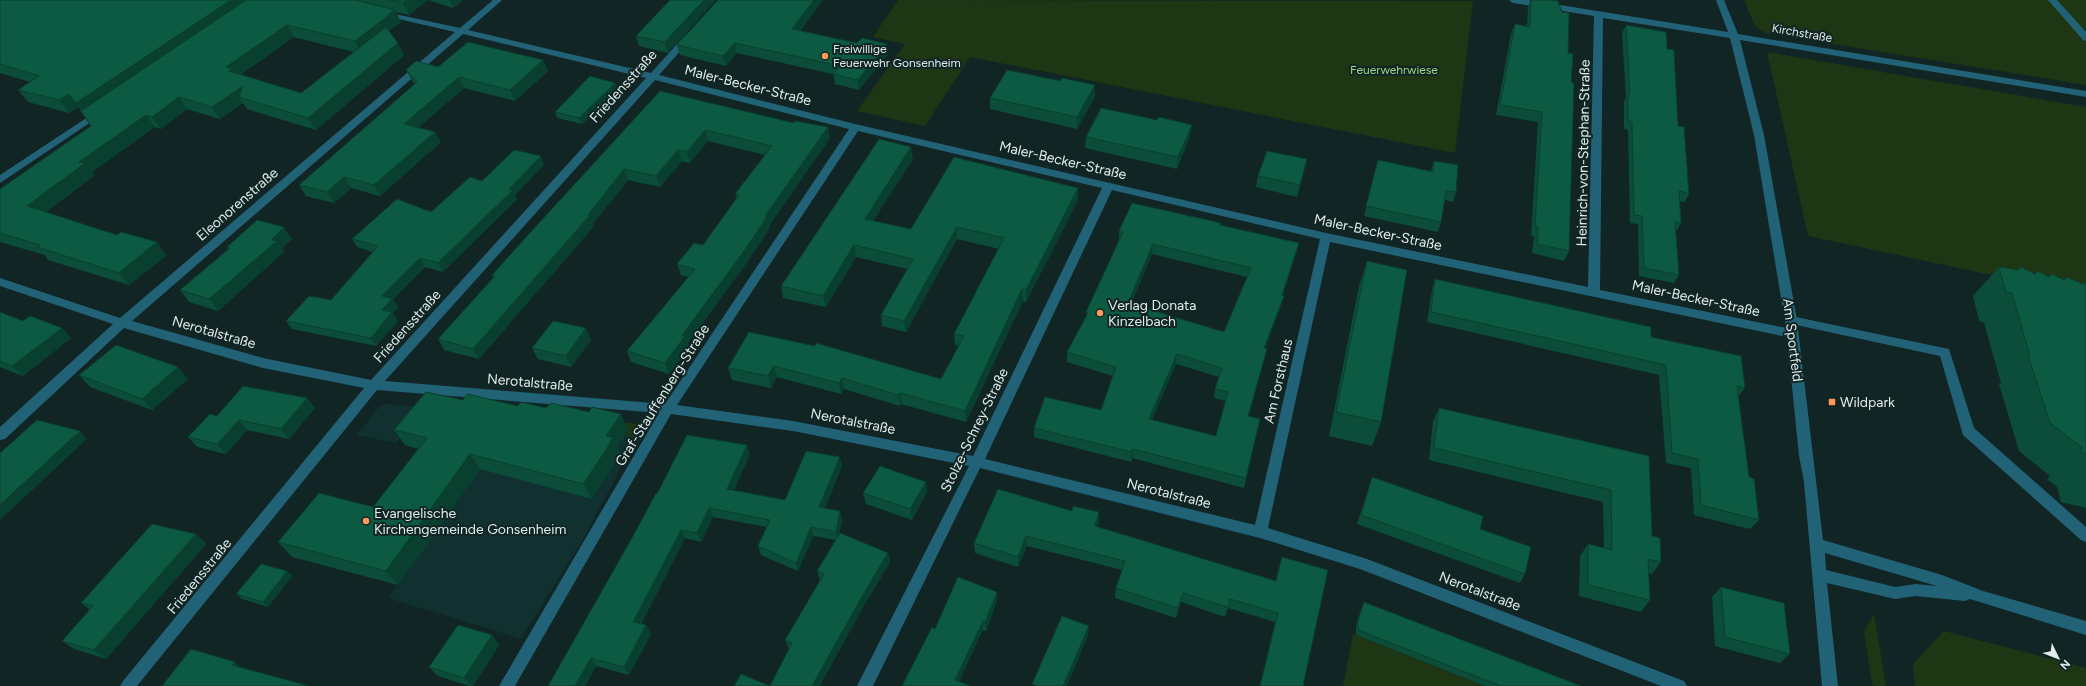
<svg xmlns="http://www.w3.org/2000/svg" width="2086" height="686" viewBox="0 0 2086 686" font-family="Figtree,sans-serif">
<rect width="100%" height="100%" fill="#112525"/>
<!-- built -->
<path fill="#113131" d="M387 404 643 426 586 534 521 639 388 598 398 585 437 453 405 445 424 422 414 420 396 443 357 435 379 407Z"/>
<!-- green -->
<path fill="#1e3614" d="M898 0 1473 1 1455 153 970 57 925 126 857 111 905 44 873 37Z
M1744 0H2086V85L1766 33 1755 26Z
M1767 52 2086 107V295L1808 236Z
M531 415 641 424 643 428 637 439 625 435 628 430Z
M1874 614 1886 686H1873L1872 683 1864 631Z
M1944 631 2086 668V686H1915L1913 664Z
M1353 634 1485 686H1343Z"/>
<g fill="none" stroke-linecap="round" stroke-linejoin="round">
<!-- lane -->
<path fill="#226277" fill-rule="evenodd" d="M2048 0H2057L2086 32V41L2083 40Z
M1791 316 1949 349 1974 428 2086 527V542L2081 540 1963 435 1940 356 1787 323 1785 320Z"/>
<!-- street -->
<path fill="#226277" fill-rule="evenodd" d="M493 0H502L468 30 651 73 686 34 689 33 694 36 692 38 659 75 855 124 1326 233 1588 287 1594 16 1513 3 1509 0H1529L1728 32 1716 0H1724L1738 34 2086 91V97L1740 40 1764 135 1797 320 1823 540 1942 575 1983 591 2086 621V635L1970 599 1965 601 1915 596 1895 599 1827 583 1838 686H1822L1804 482 1799 456 1787 337 1330 242 1268 528 1367 559 1684 681 1687 686H1661L1360 569 1260 538 980 468 873 686H857L969 466 793 431 671 414 515 686H499L659 413 377 390 137 686H120L123 681 364 388 263 368 124 328 5 439 0 440V427L113 324 0 286V278L120 318 455 32 381 15V11L460 28ZM1603 18 1730 38 1754 135 1786 328 1600 290ZM463 34 646 78 371 380 263 358 132 321ZM655 80 849 129 665 404 385 381ZM858 131 1102 188 973 456 793 421 677 405ZM1112 190 1320 239 1255 525 985 459ZM1825 553 1937 586 1915 584 1895 587 1826 570Z
M100 109 103 110V114L0 183V175Z"/>
</g>
<!-- wall -->
<path fill="#0b4d39" fill-rule="evenodd" d="M0 0H463L453 8 428 0 409 15 396 12 401 22 389 31 404 55 316 130 247 109 243 103 220 119 187 109 161 129 155 127 92 172 95 175 46 212 167 255 129 285 48 260 45 255 0 242V189L91 126 78 107 69 113 28 102 18 90 30 82 0 73ZM294 37 354 52 301 93 240 75Z
M670 0 668 53 639 46 636 36Z
M718 0H823L800 31 888 54 859 90 835 84 833 74 737 53 726 66 680 55 677 45Z
M1530 0H1552L1568 53 1571 82 1569 251 1564 261 1532 253 1534 237 1531 236 1538 122 1496 115 1511 34 1515 24 1527 26 1528 7Z
M1626 25 1667 49 1678 126 1689 194 1685 202 1679 201 1681 223 1676 232 1679 275 1674 283 1639 276 1638 224 1630 223 1628 130 1624 129V102L1626 97 1622 33Z
M543 60 548 71 515 101 464 88 418 127 435 132 441 142 380 196 351 188 334 203 306 196 299 185 415 84 412 81 406 70 438 67Z
M615 83 617 89 582 124 557 118 555 112Z
M660 91 830 138 769 226 770 228 745 265 688 343 689 347 669 374 631 362 627 351 689 277 681 275 677 264 703 245 737 198 735 194 765 155 708 141 690 163 682 161 660 187 628 180 593 224 594 226 479 359 444 350 438 339 493 278 492 275Z
M1095 97 1077 129 990 109V98Z
M1157 120 1190 136 1177 169 1085 148 1086 137Z
M913 159 873 221 911 229 1078 188V200L1026 302 1023 301 966 422 901 404 900 406 844 389 841 394 777 377 771 388 732 380 728 368 749 332 941 379 959 346 955 345 954 334 999 249 957 239 906 332 882 326 881 315 907 269 856 257 826 307 783 298 781 286Z
M1378 160 1431 171 1434 161 1456 192 1453 202 1445 200 1441 222 1438 232 1364 216Z
M544 165 515 195 517 199 443 272 425 267 393 299 398 307 393 313 398 321 376 346 292 329 286 321 331 300 373 252 357 247 352 239 431 212 482 181Z
M1304 171 1297 197 1256 187 1258 176Z
M1221 223V225L1299 243 1296 253 1283 295 1284 296 1281 305 1265 349 1264 359 1249 416 1260 419 1244 488 1132 458 1131 462 1034 437V428L1101 410 1113 376 1067 362V352L1086 318V312L1119 241V231ZM1152 254 1247 277 1224 332 1131 304ZM1176 364 1219 377 1215 389 1214 398 1226 401 1216 436 1152 420Z
M292 239 282 248 284 252 218 311 189 302 180 290 228 249 227 247Z
M1367 261 1381 422 1372 446 1329 436 1359 286Z
M1999 267 2018 270 2021 267 2035 274 2038 271 2049 277 2052 274 2064 280 2067 277 2080 283 2086 284V508L2061 502 2057 487 2047 479 2050 476 2019 451 1999 384 2001 383 1984 323 1979 321 1973 296Z
M1435 279 1651 337 1745 388 1738 397 1749 477 1759 520 1750 529 1694 515 1691 468 1666 463 1659 375 1427 322 1432 290Z
M0 312 23 321 62 328 71 338 23 376 0 367Z
M586 328 591 340 571 367 538 359 532 348Z
M79 375 188 379 152 410 90 387Z
M307 398 315 408 289 439 247 430 226 454 197 447 188 437 217 416Z
M463 400 518 406 628 430 617 446 620 453 614 465 592 499 480 469 398 585 292 557 278 542 373 507 418 449 405 445 394 430Z
M1439 408 1649 456 1652 536 1661 562 1652 574 1649 573 1650 600 1641 612 1579 596 1580 556 1588 544 1604 548 1603 502 1429 460 1433 421Z
M750 454 734 490 785 500 842 466 825 508 842 520 839 534 888 553 890 562 866 602 770 686 789 649 785 640 820 581 817 571 836 540 813 536 798 571 761 555 758 546 767 527 713 517 701 542 685 538 641 624 651 634 629 675 596 666 585 686H548L657 494Z
M1372 477 1525 574 1520 583 1357 524Z
M926 482 927 492 912 520 866 504 863 493Z
M1099 522 1097 527 1276 581 1282 557 1303 686H1260L1275 622 1228 608 1225 617 1181 602 1176 618 1115 598 1116 588 1122 570 1027 546 1018 567 975 553 974 543Z
M196 534 206 544 106 659 74 649 62 641 90 610 81 603Z
M287 571 292 576 268 607 242 599 236 594Z
M1721 587 1790 654 1780 663 1715 646 1712 597Z
M997 592V601L986 631 983 630 902 686Z
M1364 602 1581 686H1485L1356 635V626Z
M492 635 499 645 473 686H469L438 676 429 667Z"/>
<!-- shaded-wall -->
<path fill="#093f2e" d="M231 0H255L85 115 78 107 69 113 59 100 69 94Z
M407 0H428L409 15 403 3Z
M450 0H463L453 8Z
M704 0H716L668 53 665 42Z
M814 0H823L794 39 792 29Z
M395 10 401 22 361 53 355 41Z
M287 25 294 37 237 76V84L226 67Z
M398 43 404 55 316 130 308 118Z
M735 43 737 53 726 66 723 56Z
M887 44 888 54 859 90 858 80Z
M543 60 548 71 515 101 510 90Z
M459 77 464 88 410 135 404 124Z
M615 83 617 89 582 124 579 118Z
M1095 85V97L1077 129V117Z
M243 86 239 97 243 103 220 119 212 107Z
M179 97 187 109 161 129 152 117Z
M146 115 155 127 92 172 95 175 38 218 27 206 79 162Z
M1192 125 1190 136 1177 169 1178 157Z
M828 127 830 138 769 226 770 228 745 265 688 343 689 347 669 374 665 363 682 335Z
M705 130 708 141 690 163 687 152Z
M435 132 441 142 380 196 374 185Z
M911 147 913 159 867 230 865 219Z
M678 150 682 161 660 187 656 176Z
M541 156 544 165 515 195 517 199 443 272 438 263Z
M624 169 628 180 593 224 594 226 479 359 473 349 588 215Z
M344 177 351 188 334 203 327 192Z
M1078 188V200L1026 302V290Z
M284 227 292 239 282 248 284 252 218 311 209 299 271 240Z
M957 227V239L906 332 904 321Z
M157 242 167 255 129 285 119 273Z
M1299 243 1296 253 1280 305 1282 295Z
M1153 244 1152 254 1127 313 1128 303Z
M854 245 856 257 826 307 823 296Z
M420 258 425 267 393 299 398 307 393 313 398 321 376 346 371 338 382 296Z
M1022 289 1023 301 966 422 965 411Z
M1284 296 1281 305 1262 358 1264 348Z
M62 328 71 338 23 376 12 366Z
M586 328 591 340 571 367 566 356Z
M1267 349 1264 359 1246 426 1248 416Z
M1177 354 1176 364 1148 429 1149 419Z
M774 366 777 377 771 388 768 376Z
M178 367 188 379 152 410 142 399Z
M842 378 844 389 841 394 839 383Z
M900 393 901 404 900 406 898 395Z
M307 398 315 408 289 439 281 429Z
M621 414 628 430 617 446 620 453 614 465 592 499 583 484 606 436Z
M239 420 247 430 226 454 217 444Z
M80 431 87 439 0 520V505Z
M747 445 750 454 730 498 727 489Z
M1133 449 1132 458 1131 462V452Z
M470 454 480 469 398 585 386 571Z
M840 457 842 466 822 516 819 507Z
M926 482 927 492 912 520 910 509Z
M709 508 713 517 701 542 697 533Z
M840 511 842 520 838 541 836 532Z
M1099 512V522L1095 536V526Z
M811 527 813 536 798 571 796 563Z
M681 530 685 538 637 630 633 622Z
M196 534 206 544 106 659 94 650Z
M1026 536 1027 546 1018 567V557Z
M888 553 890 562 866 602 820 686H812L864 593Z
M287 571 292 576 268 607 263 602Z
M997 592V601L986 631 985 622Z
M1183 593 1181 602 1176 618 1178 608Z
M983 621V630L957 686 955 680Z
M646 625 651 634 629 675 624 667Z
M1089 626 1088 636 1067 686H1063Z
M492 635 499 645 473 686H471L464 678Z
M591 658 596 666 585 686H575Z
M235 662 246 671 232 665Z"/>
<!-- building -->
<path fill="#0d5a42" stroke="#093f2e" fill-rule="evenodd" d="M0 0H231L76 103 69 94 59 100 18 90 39 76 0 64Z
M246 0H355L395 10 355 41 287 25 226 67 233 69 229 71 301 93 386 27 398 43 308 118 239 97 243 86 212 107 179 97 152 117 146 115 79 162 85 163 27 206 117 235 121 232 157 242 119 273 37 247 40 245 0 233V189L91 126 81 111Z
M390 0H407L403 3Z
M670 0H704L665 42 636 36Z
M718 0H814L792 29 857 43 862 38 887 44 858 80 833 74 840 66 735 43 723 56 677 45Z
M1531 0H1549L1558 1 1562 12 1569 13 1568 53 1573 54 1571 82 1574 83 1569 251 1537 244 1538 227 1535 226 1542 112 1500 105 1515 24 1530 27Z
M1626 25 1666 32 1667 49 1674 50 1678 126 1684 127 1689 194 1679 191 1681 223 1675 222 1679 275 1644 268 1642 216 1634 215 1632 122 1628 121V94H1630Z
M468 42 543 60 510 90 459 77 404 124 435 132 374 185 344 177 327 192 299 185 417 82 406 70 416 61 438 67Z
M1007 70 1061 81 1062 78 1095 85 1077 117 990 98Z
M590 76 615 83 579 118 555 112Z
M660 91 794 123 795 121 828 127 765 216 767 217 742 254 682 335 685 336 665 363 627 351 695 269 677 264 694 243 703 245 739 195 735 194 772 146 705 130 687 152 678 150 656 176 624 169 588 215H590L473 349 438 339 495 276 492 275 528 235Z
M1101 108 1157 120 1159 117 1192 125 1178 157 1086 137Z
M879 139 911 147 865 219 911 229 954 157 1078 188 1026 290 1022 289 965 411 900 393 898 395 842 378 839 383 774 366 768 376 728 368 749 332 815 346 816 343 941 379 964 336 954 334 1004 238 957 227 904 321 881 315 913 259 854 245 823 296 781 286Z
M514 150 541 156 509 189 513 190 438 263 420 258 382 296 392 299 382 310 392 312 371 338 286 321 309 296 331 300 378 246 352 239 397 199 431 212 470 177 482 181Z
M1267 151 1307 159 1300 185 1258 176Z
M1378 160 1433 172 1434 161 1458 165 1456 192 1446 191 1441 222 1366 206Z
M1132 203 1221 223 1220 225 1299 243 1282 295 1284 296 1264 348 1267 349 1248 416 1260 419 1246 478 1133 449 1131 452 1034 428 1045 397 1101 410 1116 367 1067 352 1088 313 1086 312 1123 232 1119 231ZM1153 244 1251 268 1224 332 1128 303ZM1177 354 1222 368 1215 389 1228 392 1216 436 1149 419Z
M257 220 284 227 271 240 277 241 209 299 180 290 230 248 227 247Z
M1367 261 1407 270 1381 422 1336 412Z
M1999 267 2018 270 2021 267 2035 274 2038 271 2049 277 2052 274 2064 280 2067 277 2080 283 2086 284V455L2080 451 2083 448 2050 423 2028 355 2030 356 2012 293 2006 292Z
M1435 279 1651 327V337L1741 356 1745 388 1737 386 1749 477 1754 479 1759 520 1701 505 1698 459 1672 453 1666 365 1431 312Z
M0 312 23 321 30 316 62 328 12 366 0 361Z
M553 321 586 328 566 356 532 348Z
M116 345 178 367 142 399 79 375Z
M243 386 307 398 281 429 239 420 217 444 188 437 210 414 217 416Z
M426 392 463 400 467 394 518 406 521 402 546 408 551 403 589 412 592 407 621 414 606 436 613 437 606 450 583 484 470 454 386 571 278 542 319 493 373 507 427 438 394 430Z
M1439 408 1649 456 1652 536 1660 538 1661 562 1648 559 1650 600 1588 585V544L1612 550 1611 490 1434 448Z
M37 420 80 431 0 505V453Z
M687 435 747 445 727 489 785 500 806 451 840 457 819 507 840 511 836 532 811 527 796 563 758 546 770 520 709 508 697 533 681 530 633 622 646 625 624 667 591 658 575 686H548L632 538 656 493 657 494Z
M880 466 926 482 910 509 863 493Z
M1372 477 1483 516 1480 529 1531 547 1525 574 1361 515Z
M998 489 1072 511 1073 506 1099 512 1095 526 1276 581 1282 557 1328 570 1303 686H1260L1278 613 1230 599 1228 607 1183 593 1178 608 1116 588 1125 561 1026 536 1018 557 974 543Z
M152 524 196 534 94 650 62 641 93 606 81 603Z
M840 533 888 553 864 593 812 686H734L741 674 770 686 792 643 785 640 824 574 817 571Z
M261 564 287 571 263 602 236 594Z
M958 577 997 592 985 622 983 621 955 680 970 686H902L932 627 935 629Z
M1721 587 1784 603 1790 654 1725 637Z
M1364 602 1581 686H1501L1358 630V620Z
M1062 616 1089 626 1063 686H1037L1032 684Z
M458 625 492 635 464 678 429 667Z
M191 649 235 662 232 665 309 686H162Z"/>
<!-- markers -->
<g fill="#ff9a5b" stroke="#112525" stroke-width="1.5">
<circle cx="825" cy="56" r="4"/>
<circle cx="1100" cy="313" r="4"/>
<rect x="1828" y="398" width="8" height="8" rx="2"/>
<circle cx="366" cy="521" r="4"/>
</g>
<g text-anchor="middle" stroke-width="4" stroke-linejoin="round" paint-order="stroke">
<!-- far-street labels -->
<g font-size="12" fill="#e0ecec" stroke="#112525">
<text transform="translate(1802 33) rotate(10)" y="4">Kirchstraße</text>
</g>
<!-- far-poi labels -->
<g font-size="12" fill="#e0ecec" stroke="#112525" text-anchor="start">
<text x="833" y="53">Freiwillige<tspan x="833" dy="14">Feuerwehr Gonsenheim</tspan></text>
</g>
<!-- far-park labels -->
<g font-size="12" fill="#9ad883" stroke="#112525">
<text x="1394" y="74">Feuerwehrwiese</text>
</g>
<!-- street labels -->
<g font-size="14" fill="#e0ecec" stroke="#112525">
<text transform="translate(748 85) rotate(14)" y="5">Maler-Becker-Straße</text>
<text transform="translate(623 86) rotate(-48)" y="5">Friedensstraße</text>
<text transform="translate(1583 153) rotate(-89)" y="5">Heinrich-von-Stephan-Straße</text>
<text transform="translate(1063 160) rotate(13)" y="5">Maler-Becker-Straße</text>
<text transform="translate(237 204) rotate(-41)" y="5">Eleonorenstraße</text>
<text transform="translate(1378 232) rotate(12)" y="5">Maler-Becker-Straße</text>
<text transform="translate(1696 298) rotate(12)" y="5">Maler-Becker-Straße</text>
<text transform="translate(407 326) rotate(-48)" y="5">Friedensstraße</text>
<text transform="translate(214 332) rotate(16)" y="5">Nerotalstraße</text>
<text transform="translate(1793 340) rotate(83)" y="5">Am Sportfeld</text>
<text transform="translate(1278 381) rotate(-77)" y="5">Am Forsthaus</text>
<text transform="translate(530 382) rotate(5)" y="5">Nerotalstraße</text>
<text transform="translate(662 395) rotate(-58)" y="5">Graf-Stauffenberg-Straße</text>
<text transform="translate(853 421) rotate(11)" y="5">Nerotalstraße</text>
<text transform="translate(974 430) rotate(-64)" y="5">Stolze-Schrey-Straße</text>
<text transform="translate(1169 493) rotate(14)" y="5">Nerotalstraße</text>
<text transform="translate(199 576) rotate(-51)" y="5">Friedensstraße</text>
<text transform="translate(1480 591) rotate(21)" y="5">Nerotalstraße</text>
</g>
<!-- poi labels -->
<g font-size="14" fill="#e0ecec" stroke="#112525" text-anchor="start">
<text x="1108" y="310">Verlag Donata<tspan x="1108" dy="16">Kinzelbach</tspan></text>
<text x="1840" y="407">Wildpark</text>
<text x="374" y="518">Evangelische<tspan x="374" dy="16">Kirchengemeinde Gonsenheim</tspan></text>
</g>
</g>
<!-- north arrow -->
<g transform="translate(2058 658) rotate(133)" stroke="#112525" stroke-width="3" paint-order="stroke">
<path d="M0-3L7 15L0 10L-7 15Z" fill="#e0ecec"/>
<text y="-6" font-size="11" font-weight="bold" text-anchor="middle" fill="#e0ecec">N</text>
</g>
</svg>
